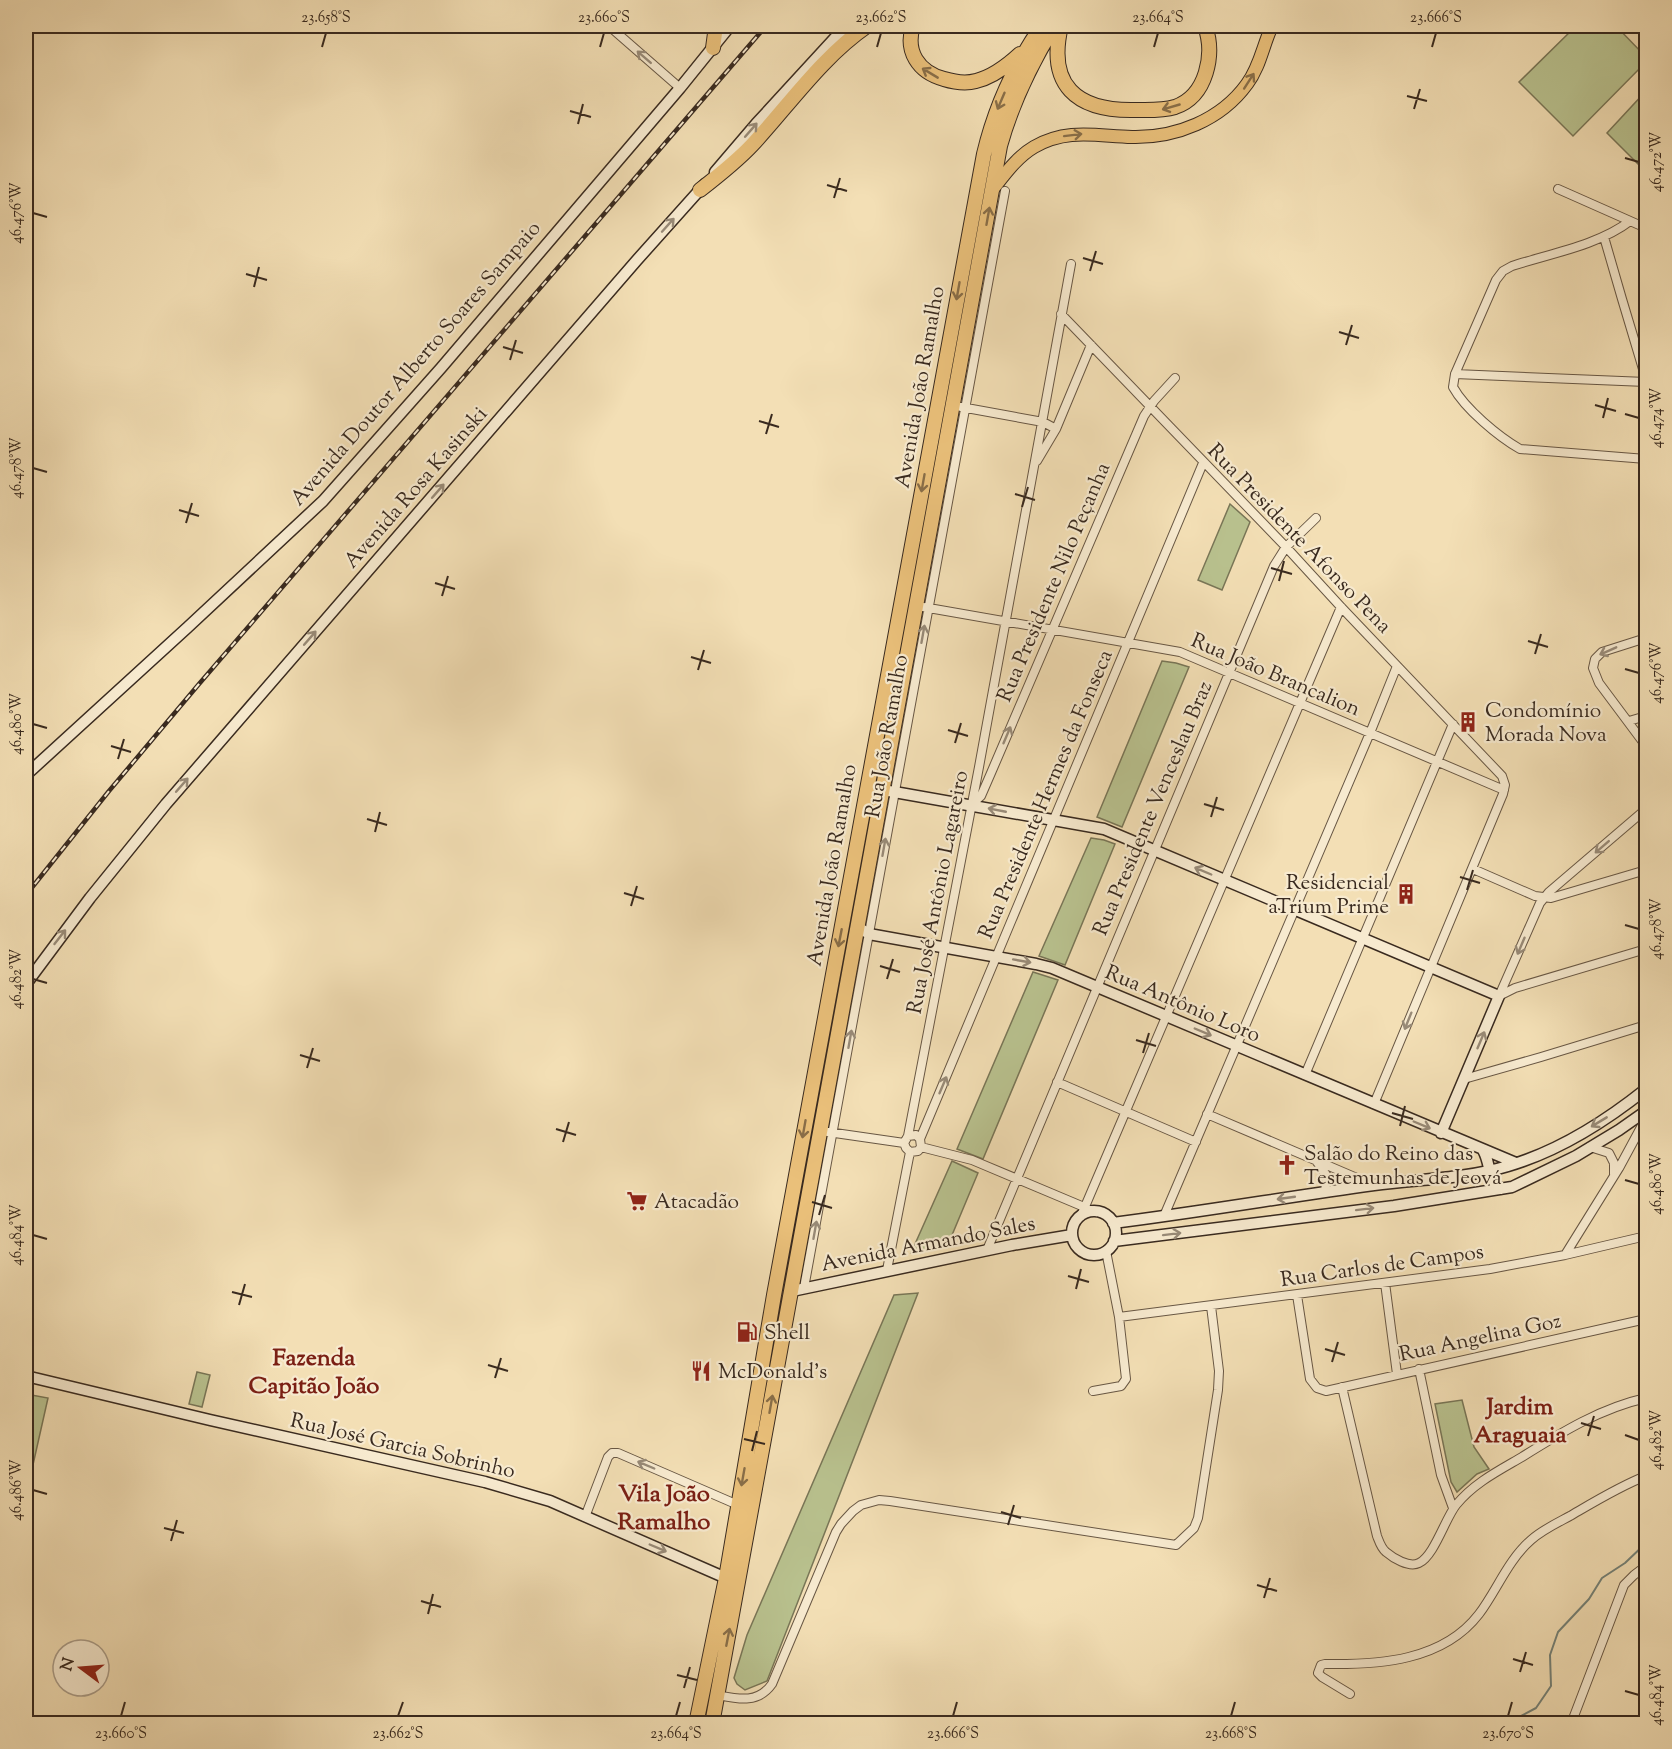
<svg xmlns="http://www.w3.org/2000/svg" width="1672" height="1749" viewBox="0 0 1672 1749" font-family="'Sorts Mill Goudy',serif">
<rect width="100%" height="100%" fill="#f3dfb5"/>
<filter id="stains"><feTurbulence type="fractalNoise" baseFrequency=".00333" numOctaves="4"/><feColorMatrix values="0 0 0 0 .2 0 0 0 0 .09 0 0 0 0 .02 0 0 0 .5 -.17"/></filter>
<radialGradient id="worn" r=".72"><stop offset=".6" stop-color="#630" stop-opacity="0"/><stop offset="1" stop-color="#630" stop-opacity=".3"/></radialGradient>
<!-- green -->
<path fill="#b9c28f" stroke="#797657" stroke-width="1.5" d="M1576 26H1616L1646 57V62L1573 136 1519 82Z
M1646 91V172L1607 133Z
M1230 504 1250 522 1222 590 1198 580Z
M1162 661 1176 663 1189 667 1122 827 1097 817Z
M1091 838 1104 840 1115 844 1065 965 1039 956Z
M1033 972 1058 980 983 1159 957 1149Z
M952 1161 978 1173 947 1247 911 1253Z
M918 1293 767 1681 745 1690 737 1684 734 1678 747 1635 894 1295Z
M197 1372 210 1375 202 1407 189 1404Z
M26 1394 48 1398 28 1487 26 1486Z
M1462 1400 1474 1447 1489 1469 1477 1474 1457 1492 1451 1482 1435 1404Z"/>
<g fill="none" stroke-linecap="round" stroke-linejoin="round">
<!-- stream -->
<path stroke="#758278" stroke-width="2" d="M1506 1724 1536 1708 1551 1686 1550 1655 1558 1632 1589 1599 1602 1578 1625 1563 1646 1543"/>
<!-- street casing -->
<g stroke="#685744" stroke-width="10">
<path id="street" d="M609 26 680 88
M617 33 623 26
M1558 189 1646 228
M1630 221C1599 245 1549 254 1512 266L1503 271 1496 280 1455 374 1453 387C1465 409 1499 437 1520 449L1646 459
M1604 237 1622 299 1646 379
M1061 314 1286 547 1341 607 1502 776 1505 785 1503 794 1374 1104
M1455 374 1646 382
M961 407 1043 422 1056 429
M1037 461 1056 429 1091 345
M923 607 1180 652 1504 790
M1646 638 1602 652 1595 659 1593 668 1599 683 1646 746
M1629 721 1646 716
M972 804 981 796 991 773 1144 416 1154 401 1175 378
M1473 869 1535 896 1551 898 1646 870
M1499 996 1540 903 1549 892 1646 809
M1499 996 1515 988 1646 949
M1305 1075 1453 724
M1464 1079 1541 1057 1646 1025
M1057 1082 1196 1142
M1207 1114 1371 1184
M821 1131 904 1143
M908 1136 916 1135 920 1139 921 1147 918 1151 910 1152 906 1148 904 1143 908 1136 979 767 1071 264
M920 1139 1203 463
M921 1147 972 1160 1096 1212
M1590 1147 1609 1153 1614 1163V1174
M1317 1162 1327 1176 1325 1192
M1081 1216 1341 607
M1164 1216 1370 733 1397 666
M987 1250 1274 566 1286 547 1316 518
M1565 1255 1619 1168 1646 1118
M887 1270 910 1152
M1385 1283 1397 1374
M804 1288 1005 191
M1297 1295 1310 1379 1317 1388 1326 1391 1646 1319
M1119 1317 1490 1269 1565 1255 1646 1236
M1419 1369 1441 1475 1453 1508
M1342 1387 1377 1536C1379 1541 1381 1548 1386 1552 1393 1558 1409 1568 1419 1563 1434 1556 1445 1519 1456 1505 1474 1483 1498 1471 1522 1457 1562 1432 1601 1408 1646 1398
M1093 1391 1121 1386 1126 1379 1119 1317 1106 1251
M585 1517 608 1457 612 1453H618L738 1505
M1350 1694 1322 1677 1318 1673 1321 1665 1325 1664C1379 1665 1443 1661 1479 1614 1497 1590 1508 1560 1531 1540 1542 1530 1557 1523 1570 1516 1594 1502 1620 1486 1646 1476
M717 1695C738 1699 758 1704 772 1684L836 1532 841 1524 853 1511 861 1505 879 1500 890 1501 1176 1545 1194 1528 1198 1518 1218 1390 1219 1371 1211 1306
M1571 1724 1624 1585 1634 1575 1646 1566"/>
</g>
<!-- secondary casing -->
<g stroke="#392a1f" stroke-width="13">
<path id="secondary" d="M715 172 756 124 846 26
M26 775 188 627 323 501 441 368 680 88 730 26
M883 790 1104 829 1499 996 1441 1133
M858 927 869 934 1036 964 1052 968 1516 1163
M26 984 90 898 166 804 637 260 705 184
M1483 1150C1492 1166 1486 1179 1501 1189
M1072 1233a22 22 0 1 1 44 0a22 22 0 1 1-44 0Z
M1113 1223C1200 1212 1287 1197 1374 1185 1418 1179 1465 1179 1508 1166 1559 1151 1606 1121 1646 1089
M1114 1241 1394 1206 1512 1187 1576 1156 1619 1130 1646 1111
M792 1291 1012 1245 1072 1235
M26 1376 210 1420 485 1482 550 1501 726 1578"/>
</g>
<!-- primary casing -->
<g stroke="#392a1f" stroke-width="14">
<path id="primary" d="M993 189C1005 174 1017 157 1034 147 1067 128 1096 136 1132 137 1176 138 1221 120 1247 84 1260 67 1263 45 1272 26"/>
</g>
<!-- highway casing -->
<g stroke="#392a1f" stroke-width="16">
<path id="highway" d="M913 26C905 51 918 72 944 79 954 82 965 84 976 81 993 77 1007 66 1020 54
M1061 26C1047 85 1076 111 1134 110 1148 110 1162 111 1175 107 1207 96 1215 54 1205 26
M713 48 716 26
M700 190C718 176 736 162 752 145 789 105 822 57 867 26
M696 1724 726 1578 774 1295 984 154C995 108 1015 64 1042 26
M712 1724 1000 146C1012 102 1031 64 1054 26"/>
</g>
<!-- street -->
<use href="#street" stroke="#f7eacf" stroke-width="8"/>
<!-- secondary -->
<use href="#secondary" stroke="#f7eacf" stroke-width="10"/>
<!-- primary -->
<use href="#primary" stroke="#eac07a" stroke-width="12"/>
<!-- highway -->
<use href="#highway" stroke="#eac07a" stroke-width="14"/>
<!-- rail casing -->
<g stroke="#392a1f" stroke-width="4.5">
<path id="rail" d="M26 895 109 791 199 684 766 26"/>
</g>
<!-- rail -->
<use href="#rail" stroke="#f7eacf" stroke-width="2" stroke-dasharray="7" stroke-linecap="butt"/>
</g>
<!-- one-way arrows -->
<defs><path id="oneway-shaft" d="M-6 0H5M1.5-3L5.5 0L1.5 3" fill="none" stroke-width="1.6" stroke-linecap="round" stroke-linejoin="round" transform="scale(1.5)"/></defs>
<g stroke="#988a77">
<use href="#oneway-shaft" transform="translate(644 57) rotate(-139)"/>
<use href="#oneway-shaft" transform="translate(751 130) rotate(-49)"/>
<use href="#oneway-shaft" transform="translate(668 225) rotate(-48)"/>
<use href="#oneway-shaft" transform="translate(438 491) rotate(-49)"/>
<use href="#oneway-shaft" transform="translate(923 634) rotate(-80)"/>
<use href="#oneway-shaft" transform="translate(310 638) rotate(-49)"/>
<use href="#oneway-shaft" transform="translate(1608 651) rotate(156)"/>
<use href="#oneway-shaft" transform="translate(1007 735) rotate(-67)"/>
<use href="#oneway-shaft" transform="translate(182 785) rotate(-49)"/>
<use href="#oneway-shaft" transform="translate(997 810) rotate(-169)"/>
<use href="#oneway-shaft" transform="translate(884 847) rotate(-80)"/>
<use href="#oneway-shaft" transform="translate(1602 847) rotate(139)"/>
<use href="#oneway-shaft" transform="translate(1203 871) rotate(-157)"/>
<use href="#oneway-shaft" transform="translate(60 937) rotate(-52)"/>
<use href="#oneway-shaft" transform="translate(1521 946) rotate(113)"/>
<use href="#oneway-shaft" transform="translate(1022 961) rotate(10)"/>
<use href="#oneway-shaft" transform="translate(1408 1021) rotate(112)"/>
<use href="#oneway-shaft" transform="translate(1203 1032) rotate(23)"/>
<use href="#oneway-shaft" transform="translate(850 1039) rotate(-80)"/>
<use href="#oneway-shaft" transform="translate(1481 1040) rotate(-67)"/>
<use href="#oneway-shaft" transform="translate(943 1085) rotate(-67)"/>
<use href="#oneway-shaft" transform="translate(1599 1122) rotate(149)"/>
<use href="#oneway-shaft" transform="translate(1422 1125) rotate(23)"/>
<use href="#oneway-shaft" transform="translate(1286 1198) rotate(172)"/>
<use href="#oneway-shaft" transform="translate(1365 1209) rotate(-7)"/>
<use href="#oneway-shaft" transform="translate(815 1230) rotate(-80)"/>
<use href="#oneway-shaft" transform="translate(1172 1234) rotate(-7)"/>
<use href="#oneway-shaft" transform="translate(646 1465) rotate(-157)"/>
<use href="#oneway-shaft" transform="translate(658 1548) rotate(23)"/>
</g>
<g stroke="#896e48">
<use href="#oneway-shaft" transform="translate(930 73) rotate(-149)"/>
<use href="#oneway-shaft" transform="translate(1249 81) rotate(-57)"/>
<use href="#oneway-shaft" transform="translate(1001 101) rotate(113)"/>
<use href="#oneway-shaft" transform="translate(1171 107) rotate(164)"/>
<use href="#oneway-shaft" transform="translate(1073 135) rotate(-7)"/>
<use href="#oneway-shaft" transform="translate(988 216) rotate(-80)"/>
<use href="#oneway-shaft" transform="translate(958 291) rotate(100)"/>
<use href="#oneway-shaft" transform="translate(923 483) rotate(100)"/>
<use href="#oneway-shaft" transform="translate(840 938) rotate(101)"/>
<use href="#oneway-shaft" transform="translate(804 1129) rotate(100)"/>
<use href="#oneway-shaft" transform="translate(771 1404) rotate(-80)"/>
<use href="#oneway-shaft" transform="translate(743 1477) rotate(100)"/>
<use href="#oneway-shaft" transform="translate(728 1637) rotate(-79)"/>
</g>
<!-- ticks -->
<path fill="none" stroke="#392a1f" stroke-width="2" d="M322 47 326 33M600 47 604 33M877 47 881 33M1154 47 1158 33M1432 47 1436 33M1407 96 1427 101M1414 109 1420 89M570 111 591 117M578 124 583 104M1625 158 1639 162M827 185 847 191M834 198 840 178M33 213 47 217M1083 258 1103 264M1090 271 1096 251M246 274 267 280M254 287 259 267M1339 332 1359 338M1346 345 1352 325M503 347 523 353M510 360 516 340M1595 405 1616 411M1625 414 1639 418M1603 418 1608 398M759 421 779 427M766 434 772 414M33 468 47 472M1015 494 1035 500M1022 507 1028 487M179 510 199 516M186 523 192 503M1271 568 1292 574M1279 581 1284 561M435 583 455 589M442 596 448 576M1528 641 1548 647M1535 654 1541 634M691 657 711 663M1625 669 1639 673M698 670 704 650M33 724 47 728M948 730 968 736M955 743 961 723M111 746 131 752M118 759 124 739M1204 804 1224 810M1211 817 1217 797M367 819 387 825M375 832 380 812M1460 877 1480 883M1467 890 1473 870M624 893 644 899M631 906 637 886M1625 925 1639 929M880 966 900 972M33 979 47 983M887 979 893 959M1136 1040 1156 1046M1143 1053 1149 1033M300 1055 320 1061M307 1068 313 1048M1392 1113 1413 1119M1400 1126 1405 1106M556 1129 576 1135M563 1142 569 1122M1625 1180 1639 1184M812 1202 832 1208M819 1215 825 1195M33 1235 47 1239M1068 1276 1089 1282M1076 1289 1081 1269M232 1292 252 1297M239 1305 245 1284M1325 1349 1345 1355M1332 1362 1338 1342M488 1365 508 1371M495 1378 501 1358M1581 1423 1601 1429M1625 1435 1639 1440M1588 1436 1594 1416M744 1439 765 1444M752 1451 757 1431M33 1490 47 1494M1001 1512 1021 1518M1008 1525 1014 1505M164 1528 184 1533M171 1541 177 1520M1257 1585 1277 1591M1264 1598 1270 1578M421 1601 441 1607M428 1614 433 1594M1513 1659 1533 1665M1520 1672 1526 1652M677 1675 697 1680M684 1688 690 1667M1625 1691 1639 1695M121 1716 125 1702M398 1716 403 1702M676 1716 680 1702M953 1716 957 1702M1231 1716 1235 1702M1508 1716 1512 1702"/>
<!-- icons -->
<defs>
<g id="building-bare" transform="scale(1.62)"><path d="M-4-6H4V6H1V3H-1V6H-4ZM-2.5-4.3h1.7v1.8h-1.7ZM.8-4.3h1.7v1.8H.8ZM-2.5-1h1.7V.8h-1.7ZM.8-1h1.7V.8H.8Z" fill="#8f2418" stroke="#f7eacf" stroke-width="2.5" paint-order="stroke"/></g>
<g id="church-bare" transform="scale(1.62)"><path d="M-1.2-6h2.4v3.5h3.3v2.4h-3.3V6h-2.4V-.1h-3.3v-2.4h3.3Z" fill="#8f2418" stroke="#f7eacf" stroke-width="2.5" paint-order="stroke"/></g>
<g id="supermarket-bare" transform="scale(1.62)"><path d="M-6-5.5h2.5l.6 2H6L4.5 2H-2.5L-4.4-4H-6ZM-1.5 3.2a1.3 1.3 0 1 0 .1 0ZM3 3.2a1.3 1.3 0 1 0 .1 0Z" fill="#8f2418" stroke="#f7eacf" stroke-width="2.5" paint-order="stroke"/></g>
<g id="fuel-bare" transform="scale(1.62)"><path d="M-5.5-6h7V0h2V4h1.3V-2.5L3-4.5l.8-.8L6-3V5H2.5V1h-1V6h-7ZM-4.2-4.7v3.2H.2V-4.7Z" fill="#8f2418" stroke="#f7eacf" stroke-width="2.5" paint-order="stroke"/></g>
<g id="restaurant-bare" transform="scale(1.62)"><path d="M-5-6h1v4h1v-4h1v4h1v-4h1v5L-1.5 .5V6h-2V.5L-5-1ZM5-6V6H3V1.5H1.5Q1.5-4 5-6Z" fill="#8f2418" stroke="#f7eacf" stroke-width="2.5" paint-order="stroke"/></g>
</defs>
<g fill-rule="evenodd">
<use href="#building-bare" x="1468" y="722"/>
<use href="#building-bare" x="1406" y="894"/>
<use href="#church-bare" x="1287" y="1165"/>
<use href="#supermarket-bare" x="637" y="1201"/>
<use href="#fuel-bare" x="747" y="1332"/>
<use href="#restaurant-bare" x="701" y="1371"/>
</g>
<g text-anchor="middle" stroke-width="4.5" stroke-linejoin="round" paint-order="stroke">
<!-- street labels -->
<g font-size="21" fill="#392a1f" stroke="#f7eacf">
<text transform="translate(415 363) rotate(-49)" y="7">Avenida Doutor Alberto Soares Sampaio</text>
<text transform="translate(919 387) rotate(-80)" y="7">Avenida João Ramalho</text>
<text transform="translate(415 487) rotate(-49)" y="7">Avenida Rosa Kasinski</text>
<text transform="translate(1300 538) rotate(46)" y="7">Rua Presidente Afonso Pena</text>
<text transform="translate(1053 582) rotate(-67)" y="7">Rua Presidente Nilo Peçanha</text>
<text transform="translate(1276 674) rotate(23)" y="7">Rua João Brancalion</text>
<text transform="translate(886 736) rotate(-80)" y="7">Rua João Ramalho</text>
<text transform="translate(1045 794) rotate(-67)" y="7">Rua Presidente Hermes da Fonseca</text>
<text transform="translate(1152 808) rotate(-67)" y="7">Rua Presidente Venceslau Braz</text>
<text transform="translate(831 865) rotate(-80)" y="7">Avenida João Ramalho</text>
<text transform="translate(937 892) rotate(-79)" y="7">Rua José Antônio Lagareiro</text>
<text transform="translate(1183 1003) rotate(23)" y="7">Rua Antônio Loro</text>
<text transform="translate(928 1243) rotate(-11)" y="7">Avenida Armando Sales</text>
<text transform="translate(1382 1265) rotate(-8)" y="7">Rua Carlos de Campos</text>
<text transform="translate(1480 1337) rotate(-12)" y="7">Rua Angelina Goz</text>
<text transform="translate(403 1445) rotate(13)" y="7">Rua José Garcia Sobrinho</text>
</g>
<!-- poi labels -->
<g font-size="21" fill="#392a1f" stroke="#f7eacf" text-anchor="start">
<text x="1485" y="717">Condomínio<tspan x="1485" dy="24">Morada Nova</tspan></text>
<text x="1389" y="889" text-anchor="end">Residencial<tspan x="1389" dy="24">aTrium Prime</tspan></text>
<text x="1304" y="1160">Salão do Reino das<tspan x="1304" dy="24">Testemunhas de Jeová</tspan></text>
<text x="654" y="1208">Atacadão</text>
<text x="764" y="1339">Shell</text>
<text x="718" y="1378">McDonald's</text>
</g>
<!-- quarter labels -->
<g font-size="24" font-weight="bold" fill="#7a1f14" stroke="#f7eacf">
<text x="314" y="1365">Fazenda<tspan x="314" dy="28">Capitão João</tspan></text>
<text x="1520" y="1414">Jardim<tspan x="1520" dy="28">Araguaia</tspan></text>
<text x="664" y="1501">Vila João<tspan x="664" dy="28">Ramalho</tspan></text>
</g>
</g>
<!-- margin -->
<rect width="1672" height="1749" fill="none" stroke="#f3dfb5" stroke-width="66"/>
<!-- north arrow -->
<g transform="translate(81 1668) rotate(286)"><circle r="28" fill="#f7eacf" stroke="#ab9d89" stroke-width="1.5"/>
<path d="M0-4.5L10 22L0 15L-10 22Z" fill="#8f2418"/>
<text y="-9" font-size="16" font-weight="bold" text-anchor="middle" fill="#392a1f">N</text>
</g>
<rect x="33" y="33" width="1606" height="1683" fill="none" stroke="#392a1f" stroke-width="2"/>
<g font-size="15" text-anchor="middle" fill="#392a1f">
<text x="326" y="22">23.658°S</text>
<text x="604" y="22">23.660°S</text>
<text x="881" y="22">23.662°S</text>
<text x="1158" y="22">23.664°S</text>
<text x="1436" y="22">23.666°S</text>
<text transform="translate(1656 162) rotate(-90)" y="5">46.472°W</text>
<text transform="translate(16 213) rotate(-90)" y="5">46.476°W</text>
<text transform="translate(1656 418) rotate(-90)" y="5">46.474°W</text>
<text transform="translate(16 468) rotate(-90)" y="5">46.478°W</text>
<text transform="translate(1656 673) rotate(-90)" y="5">46.476°W</text>
<text transform="translate(16 724) rotate(-90)" y="5">46.480°W</text>
<text transform="translate(1656 929) rotate(-90)" y="5">46.478°W</text>
<text transform="translate(16 979) rotate(-90)" y="5">46.482°W</text>
<text transform="translate(1656 1184) rotate(-90)" y="5">46.480°W</text>
<text transform="translate(16 1235) rotate(-90)" y="5">46.484°W</text>
<text transform="translate(1656 1440) rotate(-90)" y="5">46.482°W</text>
<text transform="translate(16 1490) rotate(-90)" y="5">46.486°W</text>
<text transform="translate(1656 1695) rotate(-90)" y="5">46.484°W</text>
<text x="121" y="1738">23.660°S</text>
<text x="398" y="1738">23.662°S</text>
<text x="676" y="1738">23.664°S</text>
<text x="953" y="1738">23.666°S</text>
<text x="1231" y="1738">23.668°S</text>
<text x="1508" y="1738">23.670°S</text>
</g>
<rect width="100%" height="100%" filter="url(#stains)"/>
<rect width="100%" height="100%" fill="url(#worn)"/>
</svg>
